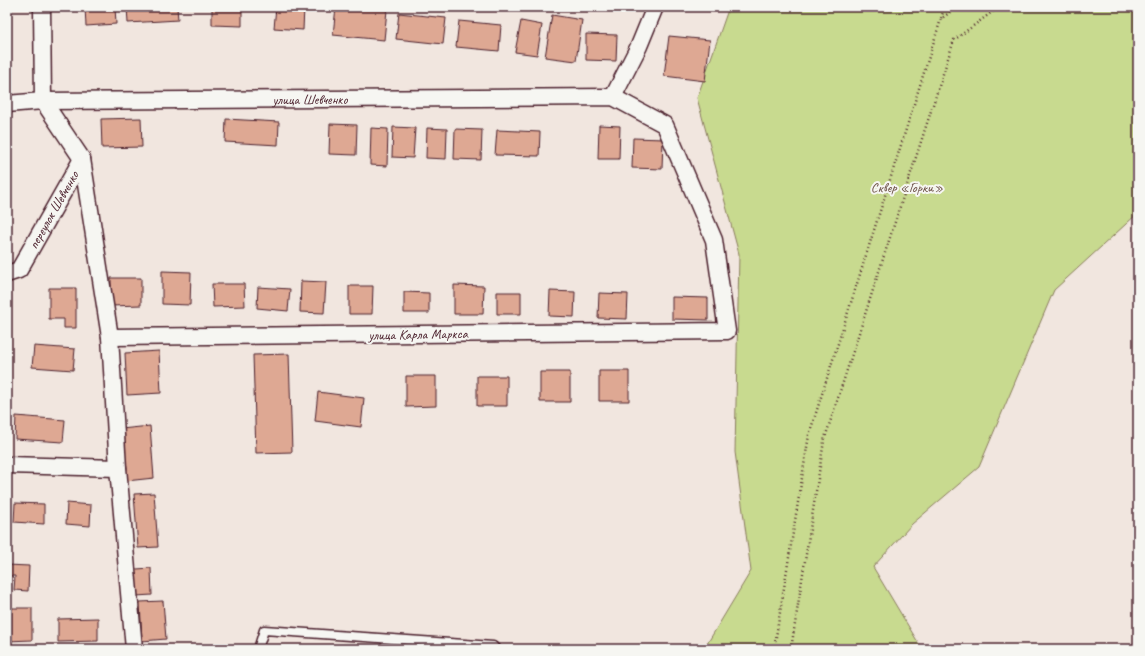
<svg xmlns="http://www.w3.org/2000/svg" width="1145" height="656" viewBox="0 0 1145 656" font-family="Caveat,sans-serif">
<rect width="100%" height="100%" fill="#f1e6df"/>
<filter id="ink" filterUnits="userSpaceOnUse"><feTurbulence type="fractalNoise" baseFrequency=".025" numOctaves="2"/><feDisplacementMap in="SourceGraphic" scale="8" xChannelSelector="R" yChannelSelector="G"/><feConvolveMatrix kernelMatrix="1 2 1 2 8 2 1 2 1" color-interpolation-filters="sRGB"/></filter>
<g filter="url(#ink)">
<!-- green -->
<path fill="#c8da8f" stroke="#897c5d" d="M729 7H1138V213L1054 290 979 467 912 524 873 567 922 649H704L751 571 735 452 739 254 697 98Z"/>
<!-- building -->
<path fill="#dea893" stroke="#4a1f2b" d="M85 7H115L116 24 86 26Z
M127 7H177L178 20 128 23Z
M212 7H242V26L212 25Z
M276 7H304L303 30 274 28Z
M336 7H356L387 10 384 40 333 35Z
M399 13 446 18 443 44 396 39Z
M552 15 582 20 576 61 545 57Z
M459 21 501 25 499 51 456 47Z
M521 21 542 25 537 55 515 52Z
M586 34 617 35 616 61 586 60Z
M669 36 710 40 705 81 664 76Z
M141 118 142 147 102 148 101 119Z
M226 119 279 122 278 145 225 142Z
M330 124 357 125 356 155 329 154Z
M599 125 620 126 619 159H598Z
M393 127 415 128 413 158 392 157Z
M371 128 388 129 387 166 370 165Z
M427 128 447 129 446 159 426 158Z
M455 129 482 130 481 160 454 159Z
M497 130 540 132 539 156 495 155Z
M633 138 663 139 662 169 632 168Z
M7 234H10L9 252H7Z
M162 271 191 272 190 305 162 304Z
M111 278H141V305L111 306Z
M301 281 326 282 324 313 300 312Z
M212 284H244L245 306 213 307Z
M454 285 484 286 483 314H454Z
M349 286H373L372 314H349Z
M258 287 290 289 288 311 257 308Z
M49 288H76V328H64V319H49Z
M550 291 575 292 574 317 549 316Z
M404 292 429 293V313H404Z
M497 292H521V314H497Z
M599 293 628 294 627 319 598 318Z
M672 297 708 298V320L672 319Z
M34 346 75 349 73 370 32 367Z
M159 351 161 393 127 395 125 353Z
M289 354 292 452 256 453 253 355Z
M599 371H629V401H599Z
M540 372H570V402H540Z
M406 376H436V406L406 407Z
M477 376H507V406H477Z
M318 392 364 398 361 427 315 421Z
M16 416 65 420 63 442 15 439Z
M150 426 154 478 126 481 121 429Z
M154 493 158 547 138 548 134 494Z
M15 503 44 504V524L14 522Z
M67 503 91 505 90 526 66 524Z
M7 565 29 566 28 591 14 590 15 576H7Z
M151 568 152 595 136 596 122 570Z
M163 601 166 639 142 641 140 602Z
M7 608H32V640L7 641Z
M98 618V641L58 642V619Z"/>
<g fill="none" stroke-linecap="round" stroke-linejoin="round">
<!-- lane casing -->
<g stroke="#4a1f2b" stroke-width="11">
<path id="lane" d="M258 649 264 630 493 646 496 649"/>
</g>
<!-- street casing -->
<g stroke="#4a1f2b" stroke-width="19">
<g id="street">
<path d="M42 7 43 101 82 159 110 337 118 468 134 649"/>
<path d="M613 97 639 46 655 7"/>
<path id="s1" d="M7 104 43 101 613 97 665 125 714 240 727 331 110 337"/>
<path id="s2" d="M7 274 19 270 82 159"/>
<path d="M7 465 118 468"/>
</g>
</g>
<!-- path -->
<path stroke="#4a1f2b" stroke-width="2.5" stroke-dasharray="1 3" stroke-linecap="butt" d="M941 18 945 7
M774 649 809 435 941 19 957 7
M791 649 824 441 954 40 999 7"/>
<!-- lane -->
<use href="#lane" stroke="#f6f6f2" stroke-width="8"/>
<!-- street -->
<use href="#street" stroke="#f6f6f2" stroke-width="16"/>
</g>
</g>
<g text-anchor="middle" stroke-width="4" stroke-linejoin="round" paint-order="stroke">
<!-- street labels -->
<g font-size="14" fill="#4a1f2b" stroke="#f6f6f2">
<text dy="5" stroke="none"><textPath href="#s1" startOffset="303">улица Шевченко</textPath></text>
<text dy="5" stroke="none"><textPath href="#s2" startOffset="82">переулок Шевченко</textPath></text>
<text transform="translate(418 334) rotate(-1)" y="5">улица Карла Маркса</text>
</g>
<!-- park labels -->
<g font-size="14" fill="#6a4e44" stroke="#f6f6f2">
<text x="907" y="192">Сквер «Горки»</text>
</g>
</g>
<!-- margin -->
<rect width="1145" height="656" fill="none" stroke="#f6f6f2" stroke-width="24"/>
<rect x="12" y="12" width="1121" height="632" fill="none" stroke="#4a1f2b" stroke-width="1.5" filter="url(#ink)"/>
</svg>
